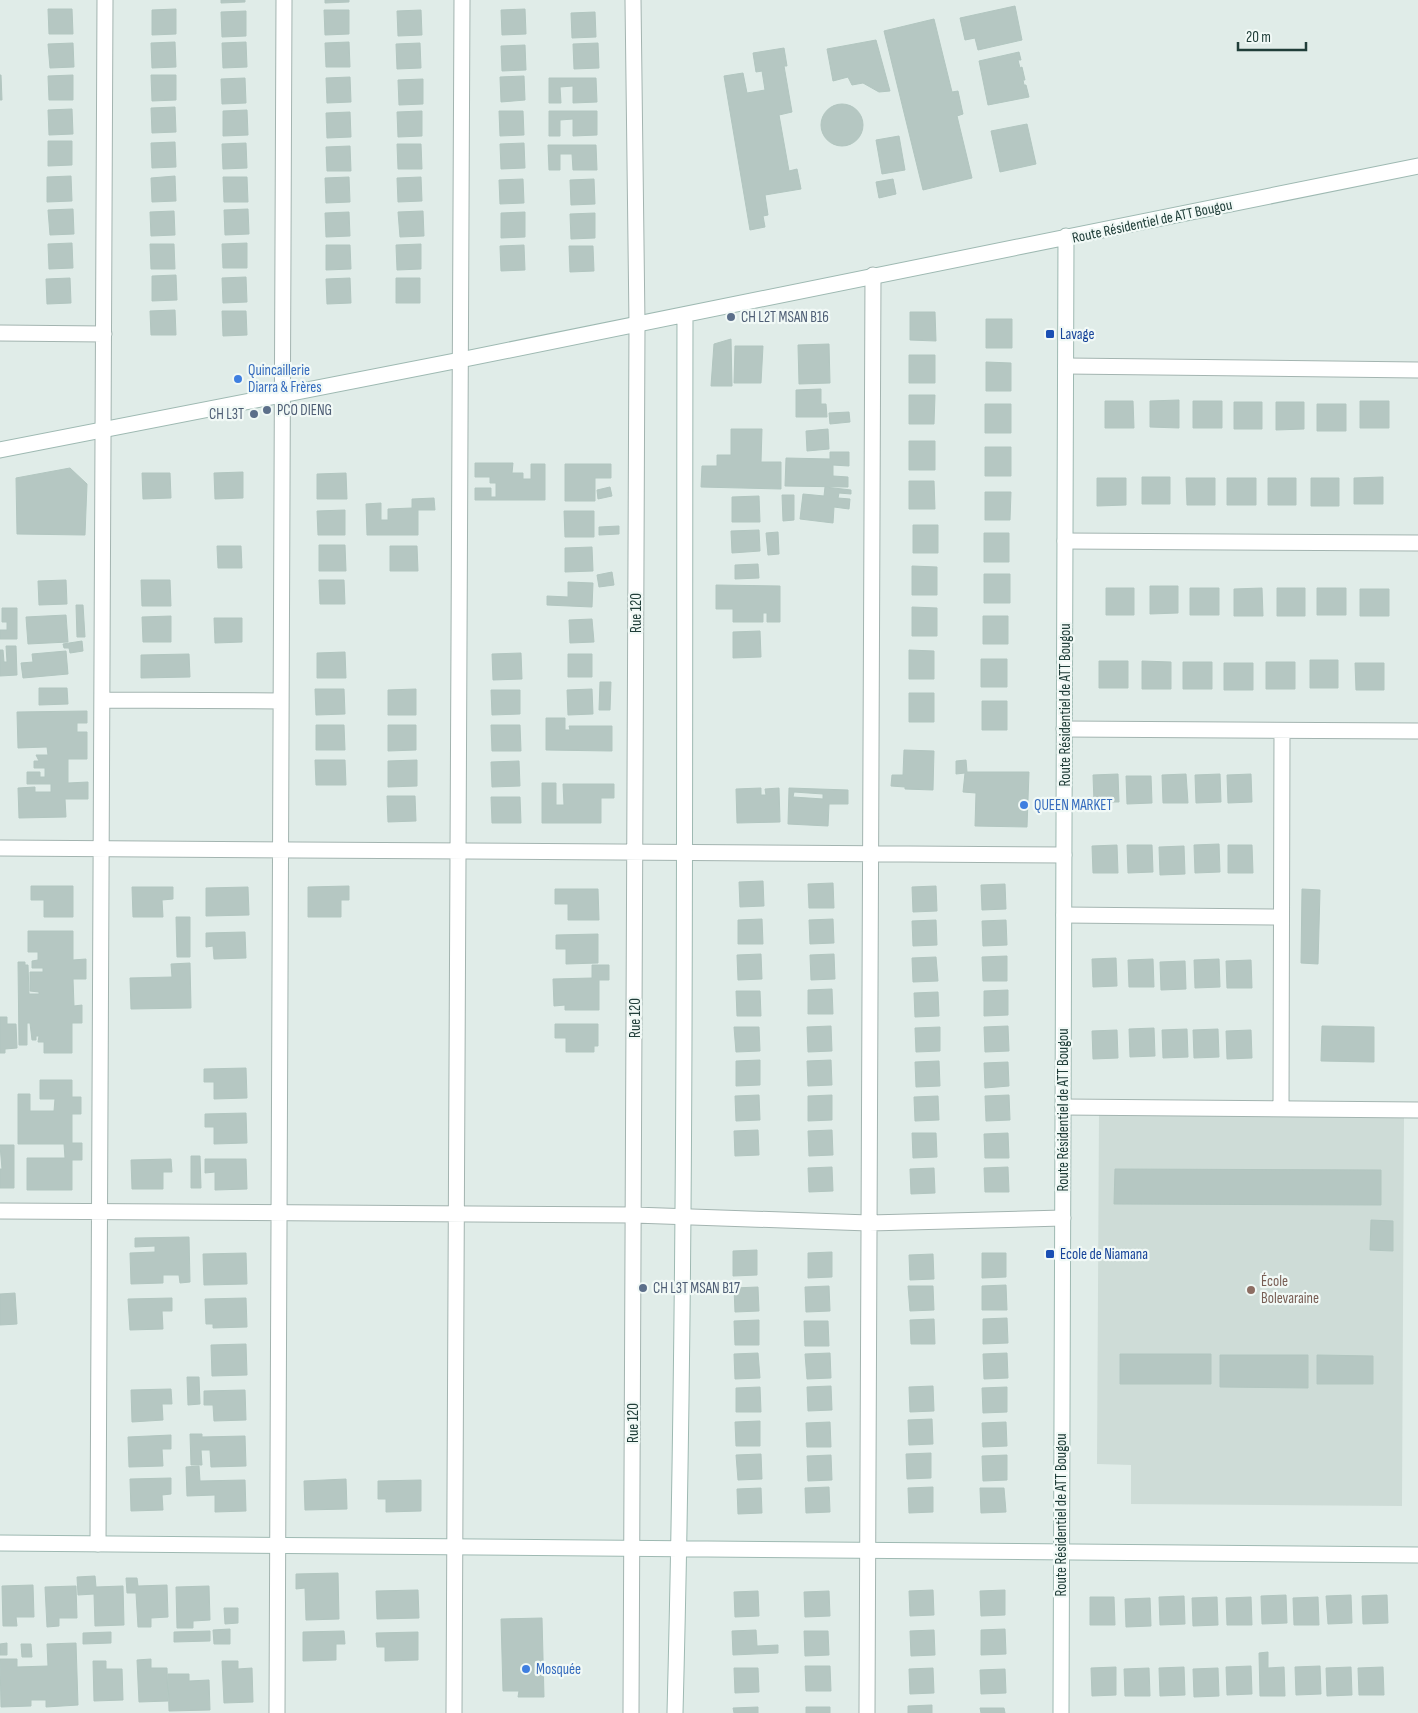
<svg xmlns="http://www.w3.org/2000/svg" width="1418" height="1713" viewBox="0 0 1418 1713" font-family="'Sofia Sans Condensed',sans-serif">
<rect width="100%" height="100%" fill="#e0ece8"/>
<!-- built -->
<path fill="#cedcd7" d="M1099 1114 1404 1116 1402 1506 1131 1504V1465L1097 1464Z"/>
<!-- building -->
<path fill="#b5c7c2" stroke="#b2c6c0" fill-rule="evenodd" d="M221 0H245V2L221 3Z
M325 0H349V2L325 3Z
M1015 6 1022 40 978 50 975 38 965 40 960 18Z
M48 9H72L73 34H49Z
M176 9V34L152 35V10Z
M525 9 526 34 502 35 501 10Z
M324 10H349V34L325 35Z
M421 10 422 35 398 36 397 11Z
M246 11V36L222 37 221 12Z
M595 12 596 37 572 38 571 13Z
M934 19 952 92 958 91 963 114 957 116 972 178 923 190 884 31Z
M876 40 890 91 879 92 863 83 852 85 848 77 833 81 827 49Z
M175 42 176 67 152 68 151 43Z
M246 42 247 67 223 68 222 43Z
M349 42 350 67H326L325 43Z
M73 43 74 67 50 68 48 44Z
M420 43 421 68 397 69 396 44Z
M598 43 599 68 574 69 573 44Z
M525 45 526 70 502 71 501 46Z
M784 48 787 66H784L792 112 779 115 789 171 797 169 801 189 765 195 768 215 763 216 765 227 750 230 724 76 743 73 747 93 765 90 762 71 756 72 753 53Z
M1019 52 1021 60H1018L1020 68 1022 67 1025 80H1023L1024 85H1026L1029 97 988 105 979 61Z
M0 75H1L2 100H0Z
M73 75V100H49L48 76Z
M151 75H176V100L152 101Z
M524 76 525 100 501 102 500 77Z
M350 77 351 102 327 103 326 78Z
M245 78 246 103 222 104 221 79Z
M549 78H596L597 102 573 103V86L560 87 561 103H549Z
M423 79V104L399 105 398 80Z
M821 125a21 21 0 1 1 42 0a21 21 0 1 1-42 0Z
M175 107 176 132 152 133 151 108Z
M72 109 73 134 49 135 48 110Z
M247 110 248 135 223 136V111Z
M422 111V136L398 137 397 112Z
M499 111H523L524 135 500 136Z
M549 111H597V135L573 136V119L560 120V136H549Z
M350 112 351 137 327 138 326 113Z
M1027 124 1036 164 1000 172 991 131Z
M899 136 905 170 882 174 876 140Z
M48 141H72V165L48 166Z
M175 142 176 167 152 168 151 143Z
M246 143 247 168 223 169 222 144Z
M524 143 525 168 501 169 500 144Z
M397 144H421L422 169H398Z
M548 145H596L597 170H573L572 154H560V170H549Z
M350 146 351 171H327L326 147Z
M71 176 72 201 47 202V177Z
M175 176 176 201 152 202 151 178Z
M223 177H247L248 202H224Z
M349 177 350 202 326 203 325 178Z
M421 177 422 201 398 202 397 178Z
M523 179 524 203 500 204 499 180Z
M594 179 595 204 571 205 570 180Z
M893 179 896 194 879 198 876 182Z
M73 209 74 234 50 235 48 210Z
M248 209 249 234 225 235 224 210Z
M174 211 175 235 151 236 150 212Z
M423 211 424 236 400 237 398 212Z
M349 212 350 236 326 237 325 213Z
M525 212V237L501 238V213Z
M595 213V238L571 239 570 214Z
M72 243 73 268 49 269 48 244Z
M247 243V268H223L222 244Z
M150 244H174L175 269H151Z
M421 244V269L397 270 396 245Z
M326 245H350L351 269 326 270Z
M524 245 525 270 501 271 500 246Z
M569 246H593L594 271 570 272Z
M176 275 177 300 152 301V276Z
M246 277 247 302 223 303 222 278Z
M70 278 71 303 47 304 46 279Z
M350 278 351 303 327 304 326 279Z
M396 278H420V303H396Z
M175 310 176 335H151L150 311Z
M222 311H246L247 335 223 336Z
M910 312H935L936 341 910 340Z
M986 319H1012V348H986Z
M731 339 732 386H711L714 344Z
M829 344 830 383 799 384 798 345Z
M735 346H763L761 383H734Z
M909 355H935V383H909Z
M986 362 1011 363V391H986Z
M821 389V404H826L827 417H796V390Z
M909 395H935L934 424H909Z
M1179 400V428L1150 427V401Z
M1105 401H1133L1134 428H1105Z
M1193 401H1222V428H1193Z
M1360 401H1389V428H1360Z
M1234 402H1262V429H1234Z
M1276 402H1304V429L1276 430Z
M985 404H1011V433H985Z
M1317 404H1346V431H1317Z
M849 412 850 422 830 424 829 413Z
M731 429H762L761 462H781V489L701 487 702 466H717V455H731Z
M828 429 829 449 807 451 806 431Z
M909 441H935V470H909Z
M985 447H1011V476H985Z
M830 452H849V466L833 465V476L848 477V487L785 486 786 458 830 459Z
M475 463H513L512 473H523V479H531V464H545V500H475V488H491V497H496V483H490V477H475Z
M565 464H611V478H595V501H565Z
M70 468 87 484 85 535 17 534 16 478Z
M243 472V498L215 499 214 473Z
M142 473H170L171 498 143 499Z
M346 473 347 499H317V474Z
M1142 477H1170V504H1142Z
M1383 477V504H1354V478Z
M1097 478H1126V505L1097 506Z
M1186 478H1215V505H1187Z
M1227 478H1256V505H1227Z
M1268 478H1296V505H1268Z
M1311 478H1339V506H1311Z
M909 481H934L935 509H909Z
M610 487 612 496 598 499 597 490Z
M825 487 851 490V494L839 493 838 498 850 499 849 509 834 507 833 523 800 519 803 494 824 496Z
M985 492H1011L1010 520H985Z
M782 495H794V520L783 521Z
M759 496 760 522H732V497Z
M434 498 435 510H418V535H367L366 504 381 503V520H388V509L412 508V499Z
M345 510V535H318L317 511Z
M564 511H594V537H565Z
M913 525H938V553H913Z
M619 526V534L599 535V527Z
M759 530 760 551 732 553 731 531Z
M778 532 779 554 768 555 766 533Z
M984 533H1009V562H984Z
M319 545H345L346 571H319Z
M217 546H241L242 568H218Z
M390 546H417L418 571H390Z
M592 547 593 571 565 572V548Z
M758 564 759 578 735 579V565Z
M912 566 937 567V595H912Z
M612 572 614 585 599 587 597 575Z
M984 574H1010V603H984Z
M66 580 67 604 39 605 38 581Z
M141 580H170L171 606H142Z
M319 580H344L345 604H320Z
M568 582 593 583 592 607 547 605V596L568 597Z
M716 585 780 586V622H767V613H763V622H733V609H716Z
M1150 586H1178V613L1150 614Z
M1106 588H1134V615H1106Z
M1190 588H1219V615H1190Z
M1262 588 1263 616H1234V589Z
M1277 588H1305V616H1277Z
M1317 588H1346V615H1317Z
M1360 589H1389V616H1360Z
M76 605H83L85 637H77Z
M912 607 937 608V636H912Z
M2 608H17V639H0V630H7V622H2Z
M66 615 68 642 28 644 26 617Z
M171 616V642H143L142 617Z
M983 616H1008V644H983Z
M214 618H242V642L215 643Z
M592 619 594 642 570 643 569 620Z
M760 631 761 657 733 658V632Z
M82 641 83 651 70 653 69 648H64L63 644Z
M6 646H16L17 675 0 676V650H3L4 662H7Z
M909 650 934 651V679H909Z
M66 651 68 674 23 678 21 663 33 662 32 654Z
M345 652 346 678H317V653Z
M521 653 522 679 493 680 492 654Z
M189 654 190 677 141 678V655Z
M568 654H592V677H568Z
M981 659H1007V687H981Z
M1310 660H1338V688H1310Z
M1099 661H1128V688H1099Z
M1142 661 1171 662V689H1142Z
M1183 662H1212V689H1183Z
M1266 662H1295V689H1266Z
M1224 663H1253V690H1224Z
M1355 663H1384V690H1356Z
M600 682H611L610 710H599Z
M39 688H67L68 704 39 705Z
M315 689H344L345 714 316 715Z
M416 689V715H388V690Z
M592 689 593 714 568 715 567 690Z
M491 690H520V714L492 715Z
M909 693H934V722H909Z
M982 701H1007V730H982Z
M87 711V723H77V732H87V759H68V783L88 782V799H65L66 817 19 818 18 788 35 787V792H51V784H27V772H40V777H45V768H34V761H39L36 755H48L47 747 18 748 17 712Z
M546 718H565V730H570L569 726H612V751L546 750Z
M316 725H344L345 750H316Z
M388 725H416V750L388 751Z
M491 725H520L521 751H492Z
M904 750 934 751 933 790 905 789V787L891 786 892 775H903Z
M315 760H345L346 785H316Z
M417 760V786L388 787V761Z
M966 760 967 772H1029L1027 827 975 826 976 793 963 792 965 773 956 774V761Z
M519 761 520 786 492 787 491 762Z
M1118 774 1119 802H1094L1093 775Z
M1186 774 1188 803H1163L1162 775Z
M1220 774 1221 802 1196 803 1195 775Z
M1251 774 1252 802 1228 803 1227 775Z
M1126 776H1151L1152 803 1127 804Z
M542 783H556V805H564L563 784H614V798H601V823H542Z
M761 788V795H766L765 789 779 788 780 822 737 823 736 789Z
M789 788 848 790V804H829L828 826 788 824ZM794 792 823 794V799L793 797Z
M387 796H415L416 821 388 822Z
M491 797H520L521 823H492Z
M1219 844 1220 872 1195 873 1194 845Z
M1117 845 1118 873H1093L1092 846Z
M1127 845H1152L1153 872 1128 873Z
M1228 845H1252L1253 873H1228Z
M1184 846 1185 874 1160 875 1159 847Z
M763 881 764 906 740 907 739 882Z
M833 883 834 908H809L808 884Z
M1005 884 1006 909 982 910 981 885Z
M31 886H73V917H44V900H31Z
M349 886V900H341V917H308V887Z
M936 886 937 911 913 912 912 887Z
M132 887H173V899L162 900 163 917H133Z
M248 887 249 915 206 916V888Z
M555 889H598L599 920H568V904H555Z
M1302 889 1320 890 1318 964 1301 963Z
M176 917H190V957H177Z
M762 919 763 944H738V920Z
M833 919 834 943 810 944 809 920Z
M936 920 937 945 913 946 912 921Z
M1006 920 1007 945 983 946 982 921Z
M28 931H73V960L86 959V979H73L74 1006 82 1005V1023H72V1053H44V1042H38L39 1036H36V1040H32L30 1023H27V1045H19L18 962H25V965H28L29 994H39V992L30 991V972H43V968H32V961L38 960V952H28Z
M245 932 246 958 214 959 213 946 206 947V933Z
M598 934V963L566 964V949H556V935Z
M761 954 762 979 738 980 737 955Z
M834 954 835 979 811 980 810 955Z
M1007 956V981H983L982 957Z
M936 957 938 981 913 982 912 958Z
M1116 958 1117 986 1093 987 1092 959Z
M1153 959 1154 987H1129L1128 960Z
M1219 959 1220 987 1195 988 1194 960Z
M1251 960 1252 988H1227L1226 961Z
M1185 961 1186 989 1161 990 1160 962Z
M190 963 191 1008 131 1009 130 978 172 977 171 964Z
M592 965H609V980H599V1010H565V1005L554 1006 553 979 592 978Z
M832 989 833 1014H808V990Z
M1008 990V1015L984 1016V991Z
M736 991H760L761 1016H737Z
M938 992 939 1016 915 1017 914 993Z
M0 1017H7V1024H16L17 1048 5 1049V1053H0Z
M555 1024H598V1046H594V1052H566V1038H555Z
M831 1026 832 1051 808 1052 807 1027Z
M1008 1026 1009 1051 985 1052 984 1027Z
M1322 1026 1374 1027V1062L1321 1061Z
M734 1027H759L760 1051 736 1052Z
M940 1027V1051L916 1052 915 1028Z
M1154 1028 1155 1056 1130 1057 1129 1029Z
M1187 1029 1188 1057 1163 1058 1162 1030Z
M1218 1029 1219 1057 1194 1058 1193 1030Z
M1117 1030 1118 1058 1093 1059 1092 1031Z
M1251 1030 1252 1058 1227 1059 1226 1031Z
M760 1060V1085L736 1086V1061Z
M831 1060 832 1085 808 1086 807 1061Z
M939 1061 940 1086 916 1087 915 1062Z
M1008 1062 1009 1086 985 1088 984 1063Z
M246 1068 247 1098 214 1099V1082H204V1069Z
M40 1080H72V1097H81V1114H72V1143H82V1160H72V1190H27V1158H65L64 1144H18V1094H30V1111H54L55 1099H40Z
M759 1095 760 1120 736 1121 735 1096Z
M832 1095V1120L808 1121V1096Z
M1009 1095 1010 1120 986 1121 985 1096Z
M938 1096 939 1120 915 1121 914 1097Z
M246 1113 247 1143 214 1144V1127H205V1114Z
M758 1130 759 1155 735 1156 734 1131Z
M832 1130 833 1155 809 1156 808 1131Z
M912 1133H936L937 1157 913 1158Z
M1008 1133 1009 1158H985L984 1134Z
M0 1145H14V1188H0V1169H2Z
M191 1156H200L201 1188H191Z
M171 1159 172 1172H163V1189H132L131 1160Z
M205 1159H246L247 1189 215 1190V1172L205 1173Z
M832 1167 833 1191 809 1192 808 1168Z
M1008 1167 1009 1192H985L984 1168Z
M934 1168 935 1193 911 1194 910 1169Z
M1115 1169 1381 1170V1205L1114 1204Z
M1371 1220 1393 1221V1251L1370 1250Z
M189 1237 190 1282 180 1283 179 1275H163V1283L131 1284 130 1253 155 1252V1246L135 1247V1238Z
M757 1250V1275L733 1276V1251Z
M832 1252V1277L808 1278V1253Z
M246 1253 247 1284 204 1285 203 1254Z
M982 1253H1006V1277L982 1278Z
M933 1254 934 1279 910 1280 909 1255Z
M1006 1285 1007 1310H982V1286Z
M829 1286 830 1311 806 1312 805 1287Z
M908 1286H933L934 1310 910 1311Z
M758 1287 759 1311 735 1312 734 1288Z
M15 1293 17 1324 0 1325V1294Z
M172 1298V1311H162L163 1329 130 1330 128 1299Z
M246 1298 247 1327 213 1328V1324H206L205 1299Z
M1007 1318 1008 1343 983 1344V1319Z
M934 1319 935 1344H911L910 1320Z
M759 1320V1345H735L734 1321Z
M804 1321H828L829 1346H805Z
M246 1344 247 1375 212 1376 211 1345Z
M758 1353 760 1378 735 1379 734 1354Z
M830 1353 831 1378 807 1379 805 1354Z
M1007 1353 1008 1378 984 1379 983 1354Z
M1120 1354H1211V1384H1120Z
M1220 1355H1308V1388L1220 1387Z
M1317 1355 1373 1356V1384H1317Z
M187 1377H199L200 1404 188 1405Z
M831 1386 832 1410 808 1411 807 1387Z
M933 1386 934 1411 910 1412 909 1387Z
M760 1387 761 1412H736V1388Z
M1007 1387V1412L983 1413 982 1388Z
M171 1389 172 1404H162L163 1420 132 1422 131 1390Z
M245 1390 246 1420 214 1421 213 1405H204V1391Z
M932 1419 933 1444 909 1445 908 1420Z
M760 1421V1446H736L735 1422Z
M830 1422 831 1447H807L806 1423Z
M1006 1422 1007 1446 983 1447 982 1423Z
M190 1434H202V1437L245 1436 246 1466 211 1467 210 1450H201L202 1465H191Z
M171 1435V1449H162L163 1466 129 1467 128 1437Z
M931 1453V1478L907 1479 906 1454Z
M761 1454 762 1479 738 1480 736 1455Z
M831 1455 832 1480 808 1481 807 1456Z
M1007 1455V1480L983 1481 982 1456Z
M199 1466 200 1481 245 1480 246 1511 215 1512V1495L187 1496 186 1467Z
M171 1478V1494L162 1495 163 1510 131 1511 130 1479Z
M346 1479 347 1509 305 1510 304 1481Z
M421 1480V1511L386 1512V1499H378V1481Z
M829 1487 830 1512 806 1513 805 1488Z
M933 1487V1512L909 1513 908 1488Z
M761 1488 762 1513 738 1514 737 1489Z
M980 1488H1004L1006 1512 981 1513Z
M338 1573 339 1619 306 1620 305 1588 296 1589V1574Z
M95 1576 96 1587 123 1586 124 1625 95 1626 94 1594 78 1595 77 1577Z
M126 1578H137L138 1586 167 1585 168 1617 151 1618V1627H138L136 1593H127Z
M33 1585 34 1617H16L17 1626H3L2 1586Z
M76 1586 77 1618H59V1626L47 1627 45 1587Z
M209 1586 210 1620 193 1621V1628H177L176 1587Z
M418 1590 419 1618 377 1619 376 1591Z
M933 1590 934 1615 910 1616 909 1591Z
M1005 1590V1615L981 1616 980 1591Z
M758 1591 759 1616 735 1617 734 1592Z
M829 1591 830 1616 805 1617 804 1592Z
M1286 1595 1287 1623 1262 1624 1261 1596Z
M1351 1595 1352 1623 1328 1624 1326 1596Z
M1387 1595 1388 1623 1363 1624 1362 1596Z
M1184 1596 1185 1624 1160 1625 1159 1597Z
M1090 1597H1114L1115 1625H1090Z
M1217 1597 1218 1625 1193 1626 1192 1598Z
M1251 1597 1252 1625H1227L1226 1598Z
M1318 1597 1319 1625H1294L1293 1598Z
M1150 1598 1151 1626 1126 1627 1125 1599Z
M224 1608H238V1623L225 1624Z
M542 1618 544 1697H518L519 1691H503L501 1619Z
M230 1629V1644H214L213 1630Z
M1005 1629 1006 1654 981 1655V1630Z
M756 1630 757 1646 778 1645V1653L733 1655 732 1631Z
M934 1630 935 1655 911 1656 910 1631Z
M210 1631V1641L174 1642V1632Z
M344 1631 345 1644H336V1660L303 1661V1632Z
M804 1631H828L829 1655 805 1656Z
M111 1632V1643L83 1644V1633Z
M418 1632V1660L385 1661V1647H377L376 1633Z
M7 1643V1655H0V1644Z
M76 1643 78 1705 46 1707V1700H31V1706L1 1707 0 1659H17V1667L48 1666 47 1644Z
M21 1644H31L32 1657H22Z
M1268 1652V1668L1284 1667 1285 1696H1260L1259 1653Z
M151 1659V1668H167L168 1701 139 1702 137 1660Z
M93 1661H106V1669H122L123 1700 94 1701Z
M222 1661H238V1669L252 1668 253 1702 224 1703Z
M805 1666H830L831 1691H806Z
M1251 1666 1252 1694 1227 1695 1226 1667Z
M1320 1666 1321 1694 1296 1695 1295 1667Z
M1116 1667V1695L1092 1696 1091 1668Z
M1184 1667 1185 1695 1160 1696 1159 1668Z
M1351 1667 1352 1695 1327 1696 1326 1668Z
M1383 1667 1384 1695H1359L1358 1668Z
M734 1668H758L759 1692 735 1693Z
M933 1668 934 1693 910 1694 909 1669Z
M1149 1668 1150 1696H1125L1124 1669Z
M1218 1668 1219 1696 1194 1697 1193 1669Z
M1005 1669 1006 1693 981 1694 980 1670Z
M168 1674H189V1681L209 1680 210 1710 169 1711Z
M932 1705V1713H908V1706Z
M758 1707V1713H734L733 1708Z
M806 1707H830V1713H806Z
M980 1708H1004L1005 1713H981Z"/>
<g fill="none" stroke-linecap="round" stroke-linejoin="round">
<!-- street casing -->
<g stroke="#a3b4b0" stroke-width="17">
<path id="street" d="M0 333 104 334
M1066 366 1418 370
M1065 541 1418 543
M102 700 281 701
M1064 729 1418 731
M0 848 1064 855
M1064 915 1281 917
M1063 1107 1418 1110
M1281 1109 1282 731
M0 1211 634 1215 869 1223 1063 1218
M98 1544 105 0
M277 1713 284 0
M454 1713 462 0
M631 1713 637 324 633 0
M867 1713 873 275"/>
</g>
<!-- secondary casing -->
<g stroke="#9eb9b2" stroke-width="17">
<path id="secondary" d="M0 450 460 360 1418 166
M0 1543 1418 1555
M675 1713C687 1247 684 781 685 315
M1061 1713 1066 236"/>
</g>
<!-- street -->
<use href="#street" stroke="#fff" stroke-width="15"/>
<!-- secondary -->
<use href="#secondary" stroke="#fff" stroke-width="15"/>
</g>
<!-- markers -->
<g fill="#5c6f8a" stroke="#f1f9f6" stroke-width="2">
<circle cx="731" cy="317" r="5"/>
<circle cx="267" cy="410" r="5"/>
<circle cx="254" cy="414" r="5"/>
<circle cx="643" cy="1288" r="5"/>
</g>
<g fill="#1a4fb4" stroke="#f1f9f6" stroke-width="2">
<rect x="1045" y="329" width="10" height="10" rx="2.5"/>
<rect x="1045" y="1249" width="10" height="10" rx="2.5"/>
</g>
<g fill="#3f7fe0" stroke="#f1f9f6" stroke-width="2">
<circle cx="238" cy="379" r="5"/>
<circle cx="1024" cy="805" r="5"/>
<circle cx="526" cy="1669" r="5"/>
</g>
<circle fill="#8d6e63" stroke="#f1f9f6" stroke-width="2" cx="1251" cy="1290" r="5"/>
<g text-anchor="middle" stroke-width="4.5" stroke-linejoin="round" paint-order="stroke">
<!-- street labels -->
<g font-size="15" fill="#203e39" stroke="#f1f9f6">
<text transform="translate(1152 221) rotate(-12)" y="5">Route Résidentiel de ATT Bougou</text>
<text transform="translate(636 613) rotate(-90)" y="5">Rue 120</text>
<text transform="translate(1065 705) rotate(-90)" y="5">Route Résidentiel de ATT Bougou</text>
<text transform="translate(635 1018) rotate(-90)" y="5">Rue 120</text>
<text transform="translate(1063 1110) rotate(-90)" y="5">Route Résidentiel de ATT Bougou</text>
<text transform="translate(633 1423) rotate(-90)" y="5">Rue 120</text>
<text transform="translate(1061 1515) rotate(-90)" y="5">Route Résidentiel de ATT Bougou</text>
</g>
<!-- service labels -->
<g font-size="15" fill="#4e5e75" stroke="#f1f9f6" text-anchor="start">
<text x="741" y="322">CH L2T MSAN B16</text>
<text x="277" y="415">PCO DIENG</text>
<text x="244" y="419" text-anchor="end">CH L3T</text>
<text x="653" y="1293">CH L3T MSAN B17</text>
</g>
<!-- transit labels -->
<g font-size="15" fill="#164399" stroke="#f1f9f6" text-anchor="start">
<text x="1060" y="339">Lavage</text>
<text x="1060" y="1259">Ecole de Niamana</text>
</g>
<!-- shop labels -->
<g font-size="15" fill="#366cbe" stroke="#f1f9f6" text-anchor="start">
<text x="248" y="375">Quincaillerie<tspan x="248" dy="17">Diarra &amp; Frères</tspan></text>
<text x="1034" y="810">QUEEN MARKET</text>
<text x="536" y="1674">Mosquée</text>
</g>
<!-- education labels -->
<g font-size="15" fill="#785e54" stroke="#f1f9f6" text-anchor="start">
<text x="1261" y="1286">École<tspan x="1261" dy="17">Bolevaraine</tspan></text>
</g>
</g>
<!-- scale -->
<path d="M1238 42v8h68v-8" fill="none" stroke="#203e39" stroke-width="2.5"/>
<text x="1246" y="42" font-size="15" fill="#203e39" stroke="#f1f9f6" stroke-width="4" paint-order="stroke">20 m</text>
</svg>
